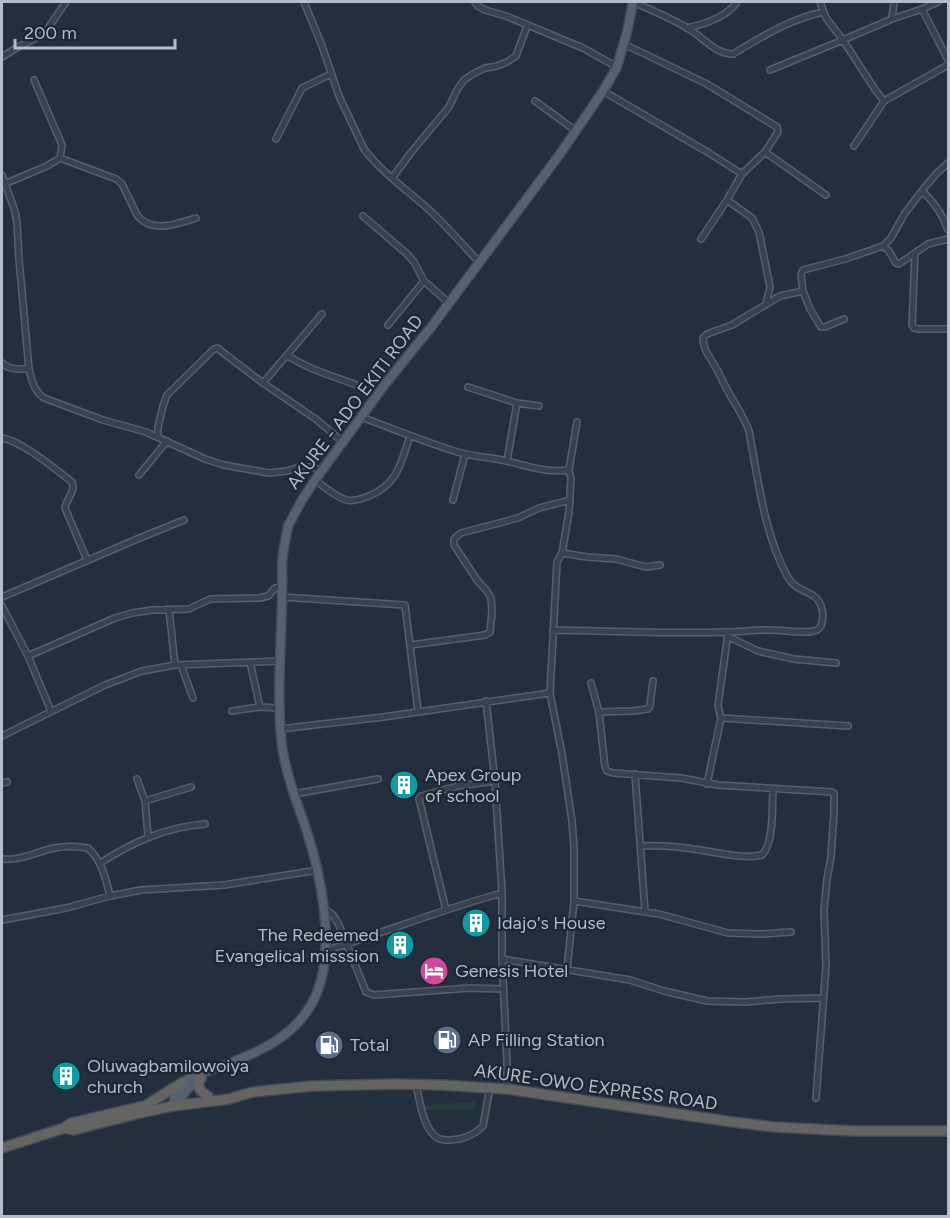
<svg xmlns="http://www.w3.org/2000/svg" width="950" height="1218" viewBox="0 0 950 1218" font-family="Figtree,sans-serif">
<rect width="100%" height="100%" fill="#242f3e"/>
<!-- green -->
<path fill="#263c3f" d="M475 1102 474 1109 422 1110V1105Z"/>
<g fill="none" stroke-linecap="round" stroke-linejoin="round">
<!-- minor casing -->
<g stroke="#565f6c" stroke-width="8">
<path id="minor" d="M304 2 322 46 339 96 364 149C379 169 400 185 419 201 441 219 459 241 479 262
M475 2 478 6 485 10 506 16 583 48 617 67
M633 2C652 10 671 18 689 29 703 37 715 54 733 54 763 36 788 20 823 12
M820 2 826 18 843 40 892 19 922 9 948 60
M922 9 938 2
M892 19 894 2
M687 28C705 24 727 17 737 2
M624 44 707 84 777 127 778 132 765 152 742 174 727 200 752 218 759 232 770 287 766 304
M2 57 18 47 44 34 66 2
M770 70 843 40 876 91 884 101 948 65
M603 91 709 153 742 174
M535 101 576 131
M276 139 302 88 331 74
M854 146 884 101
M765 152 826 195
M60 158 116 179 122 184 137 215C152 234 177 224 196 218
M2 175 15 211 17 223 19 259 29 369C32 381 34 391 44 398L103 420 146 432 205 459 224 465 269 473 287 471 299 467H312L322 471
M392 178 413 150 449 107 457 90 464 80 473 74 485 68 497 66 507 62 516 56 527 26
M2 185 47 166 60 158 62 145 34 80
M922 191C934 202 943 215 948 230
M363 216 407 254 414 262 424 281 449 303
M701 239 727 200
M883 246 889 251 896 263 899 264 928 244 948 239
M915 253 912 325 914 328 918 329H948
M803 291 810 309 821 327H825L844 319
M388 325 424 281
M287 355C310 371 338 377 364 388L369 392 375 399
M2 363C10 370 18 369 29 369
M263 383 322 314
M468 387 517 403 539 406
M361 417C394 429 427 443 461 453 475 457 491 457 506 461 529 466 545 473 569 470
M158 437V427L163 406 167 395 214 349 217 348 263 383 317 420 343 442
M2 438C22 441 55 469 72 482 76 492 66 499 65 508L87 560
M507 461 517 403
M139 475 167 441
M315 480C324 486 336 498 347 500 354 502 363 498 369 496 398 484 401 463 410 436
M453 500 465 454
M562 553 587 557 616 559 646 567 660 565
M2 597 142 537 184 520
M282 597 405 605 418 711
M2 606 28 656 51 711
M169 609 175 665
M553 630C611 631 669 634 726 632 740 632 754 630 767 630 781 629 806 635 817 630 820 628 822 626 822 622 823 618 823 613 822 609 817 588 798 596 787 576 764 533 758 479 749 431 744 417 736 406 729 393 724 385 721 376 716 368 710 357 703 350 703 338L707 334 732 325 780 296 803 291 801 274 803 270 845 259 883 246 891 238 905 213 925 187 936 174 948 163
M727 636 758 651 794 659 836 663
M411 645 485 635 490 632 492 611 491 598 487 591 477 580 454 545V539L461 533 518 518 539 508 570 500
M28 656 115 618 132 613 153 610 189 609 210 599 260 598 268 596 275 588 283 587
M250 662 260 707
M181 665 193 698
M591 683 599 712 605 767 607 771 613 773 681 778 718 785 832 792 834 793V812L831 857 827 879 824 910 826 966 816 1098
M486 701 495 781 502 893V959L507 1060V1089
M232 711 260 707 279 708
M599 712 632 711 648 709 650 706 653 681
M721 718 848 726
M280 729 383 717 550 693
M2 736 105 685 142 671 175 665 281 661
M635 774 645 911
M137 779 145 801 148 836
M2 783 7 782
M707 784 721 718 718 706 728 632
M294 794 378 779
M145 801 191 787
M641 846C663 845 684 847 706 851 724 854 744 859 762 855 774 843 772 807 773 789
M2 859C20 861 36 852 54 848 65 846 77 846 88 848 102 861 106 879 110 896
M100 863C133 842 166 827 205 824
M574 901 659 914 728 933 761 934 791 932
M325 909 333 915 339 925 366 992 374 995 470 988 503 989
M446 910 419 799 421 796 458 786 495 781
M2 920 66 908 110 896 141 890 224 885 318 870
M325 951C385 932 443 909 502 893
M502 959 630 980 664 991 707 1001 745 1002 781 999 823 998
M567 969 574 901V848L572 821 562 754 550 693 557 562 562 553 569 512 571 479 569 470 577 422
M416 1084C419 1099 424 1134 440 1139 446 1141 452 1140 459 1139 469 1137 476 1133 483 1126L490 1087"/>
</g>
<!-- primary casing -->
<g stroke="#414a57" stroke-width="11">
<path id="primary" d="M180 1105C181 1093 192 1084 202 1078
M173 1106C174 1097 176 1088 184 1082 193 1074 206 1072 217 1068 259 1052 301 1036 318 990 335 945 321 874 306 829 297 802 286 775 282 746 275 686 284 625 282 564L283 553 288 526 302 500 315 480 386 383 432 326 560 154 603 91 617 67 627 32 633 2"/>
</g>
<!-- trunk casing -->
<g stroke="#434c59" stroke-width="12">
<path id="trunk" d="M200 1078C197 1088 200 1092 208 1096
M145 1106 183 1082
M64 1128 73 1130 140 1113 173 1106 229 1099 253 1092 312 1086 395 1084 440 1085 507 1089 733 1122 774 1127 854 1131H948
M2 1148 64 1128 71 1123 80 1121 144 1106"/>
</g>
<!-- minor -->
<use href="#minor" stroke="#38414e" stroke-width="5"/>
<!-- primary -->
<use href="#primary" stroke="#56606e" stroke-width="8"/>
<!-- trunk -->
<use href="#trunk" stroke="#656462" stroke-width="9"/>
</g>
<!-- icons -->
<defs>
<g id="building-disc" transform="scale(1.5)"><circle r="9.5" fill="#0f9aa8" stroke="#1d2633"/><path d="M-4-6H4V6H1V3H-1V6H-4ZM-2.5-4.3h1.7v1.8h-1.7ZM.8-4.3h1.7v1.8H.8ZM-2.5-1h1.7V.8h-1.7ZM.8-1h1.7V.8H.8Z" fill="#fff"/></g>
<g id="hotel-disc" transform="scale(1.5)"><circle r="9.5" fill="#d1479c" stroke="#1d2633"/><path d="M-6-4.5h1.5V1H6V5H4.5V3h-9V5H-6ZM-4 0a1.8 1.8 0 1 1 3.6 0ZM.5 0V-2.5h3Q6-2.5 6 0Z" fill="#fff"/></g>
<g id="fuel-disc" transform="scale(1.5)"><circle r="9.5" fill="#5c6f8a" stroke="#1d2633"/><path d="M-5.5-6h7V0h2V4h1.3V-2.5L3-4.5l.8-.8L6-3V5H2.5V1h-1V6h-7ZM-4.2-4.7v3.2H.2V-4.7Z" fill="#fff"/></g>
</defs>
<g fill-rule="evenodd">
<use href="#building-disc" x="404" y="785"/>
<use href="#building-disc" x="476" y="923"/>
<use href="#building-disc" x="400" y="945"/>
<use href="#hotel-disc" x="434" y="971"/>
<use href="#fuel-disc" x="447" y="1040"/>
<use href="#fuel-disc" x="329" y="1045"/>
<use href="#building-disc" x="66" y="1076"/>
</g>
<g text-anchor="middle" stroke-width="4.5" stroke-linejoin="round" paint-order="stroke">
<!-- street labels -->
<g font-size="18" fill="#b4bcc9" stroke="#1d2633">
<text transform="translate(355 402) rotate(-53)" y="6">AKURE - ADO EKITI ROAD</text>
<text transform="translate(596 1087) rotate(8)" y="6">AKURE-OWO EXPRESS ROAD</text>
</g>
<!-- poi labels -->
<g font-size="18" fill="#b4bcc9" stroke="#1d2633" text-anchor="start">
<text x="425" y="781">Apex Group<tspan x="425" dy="21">of school</tspan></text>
<text x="497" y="929">Idajo's House</text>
<text x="379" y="941" text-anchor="end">The Redeemed<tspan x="379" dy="21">Evangelical misssion</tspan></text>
<text x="455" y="977">Genesis Hotel</text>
<text x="468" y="1046">AP Filling Station</text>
<text x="350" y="1051">Total</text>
<text x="87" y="1072">Oluwagbamilowoiya<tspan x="87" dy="21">church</tspan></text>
</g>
</g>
<!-- border -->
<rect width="950" height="1218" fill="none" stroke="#b4bcc9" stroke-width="6"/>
<!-- scale -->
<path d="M15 39v9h160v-9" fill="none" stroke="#b4bcc9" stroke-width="3"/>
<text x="24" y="39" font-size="18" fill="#b4bcc9" stroke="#1d2633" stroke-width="4.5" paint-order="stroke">200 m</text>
</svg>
